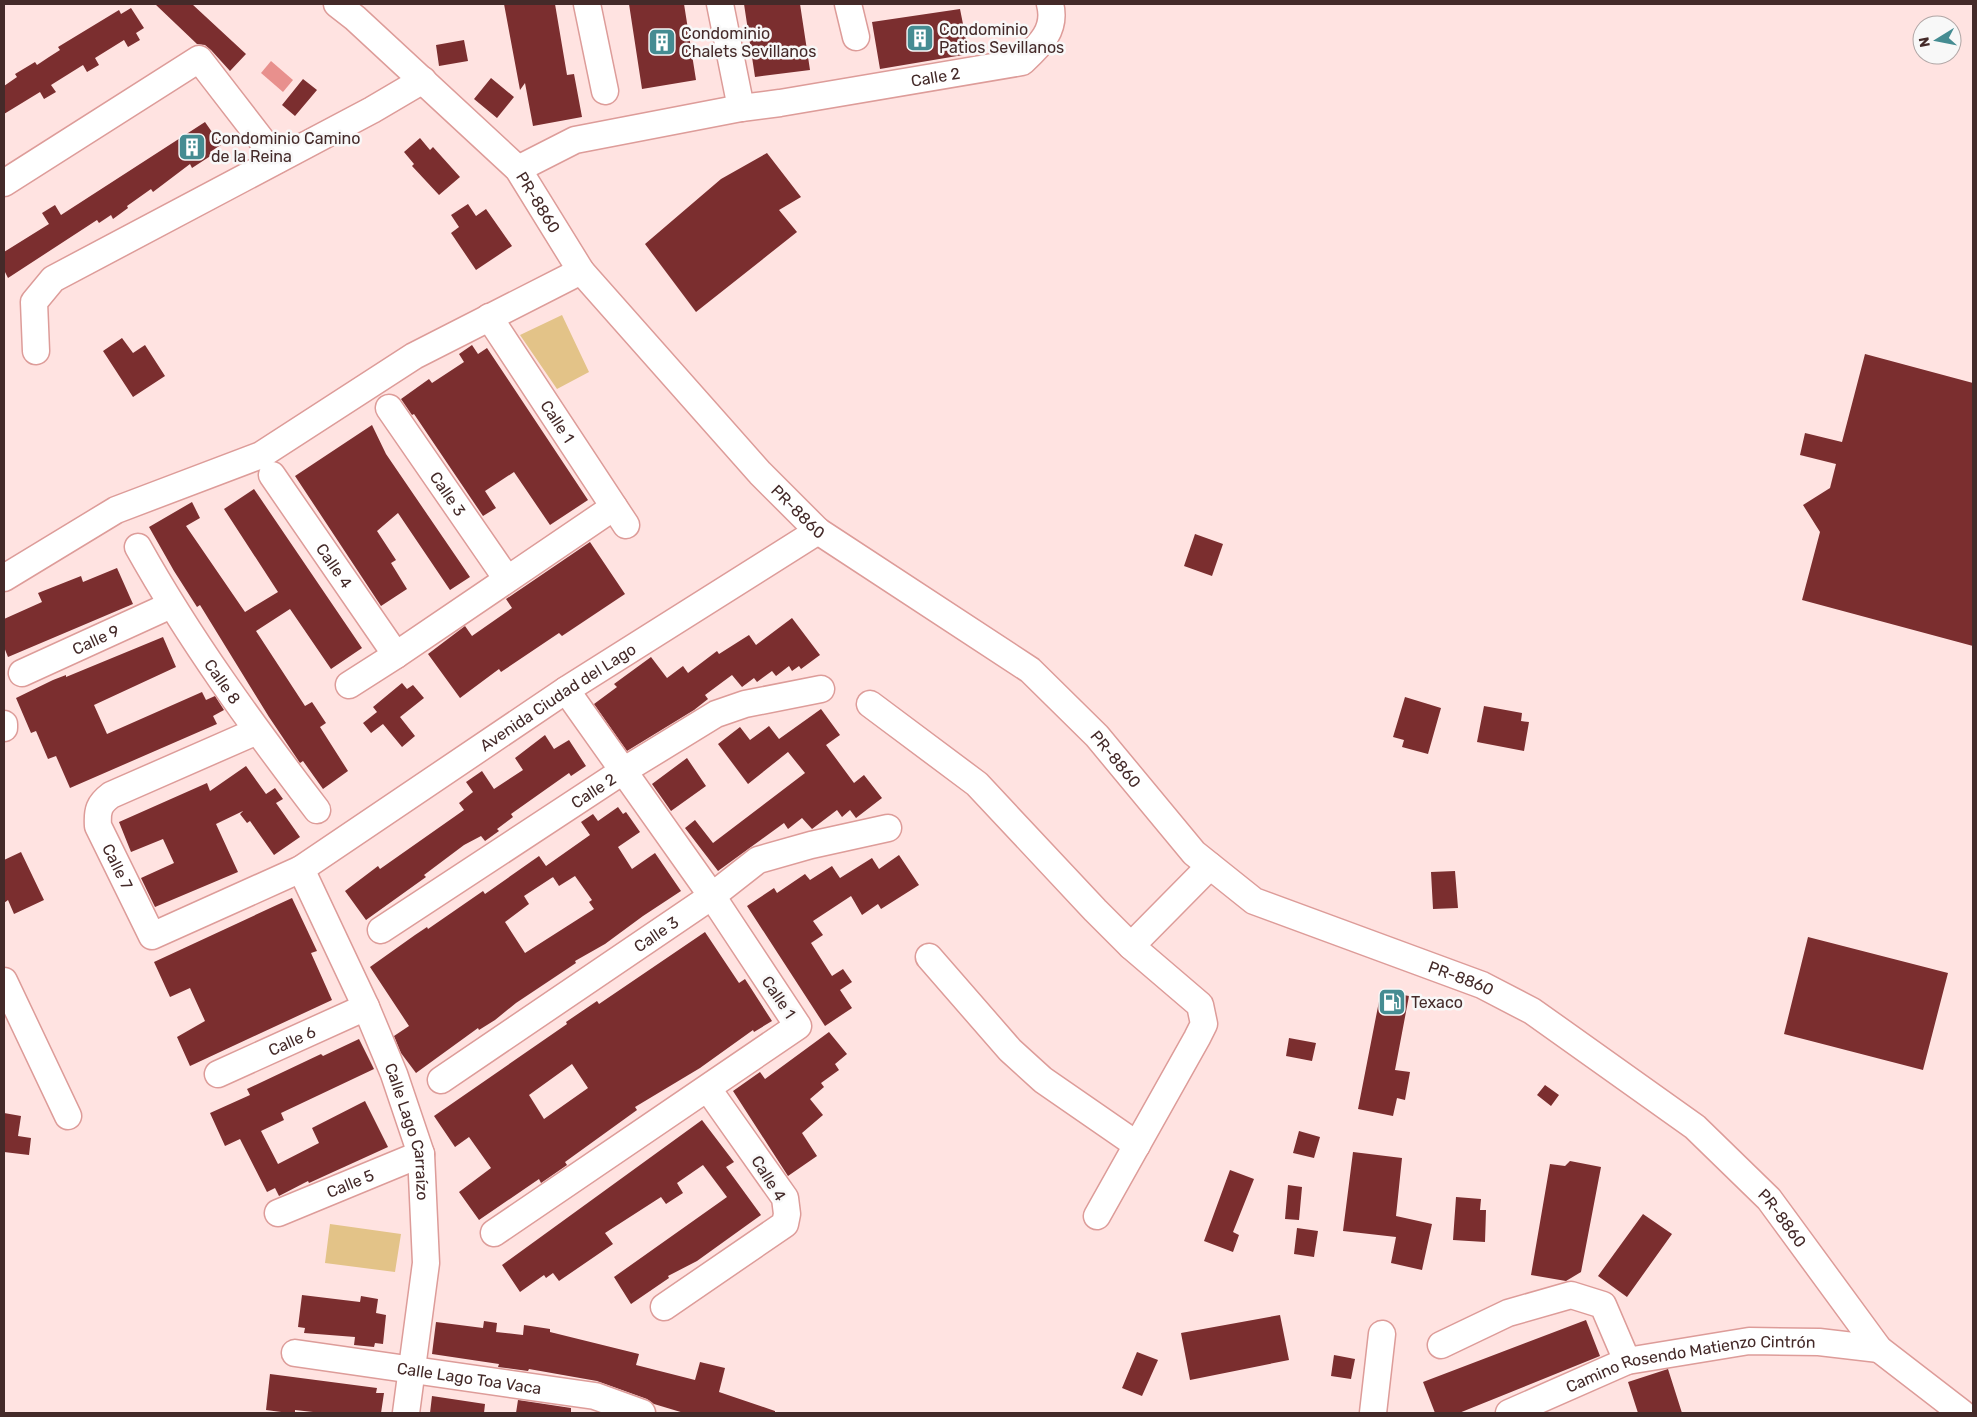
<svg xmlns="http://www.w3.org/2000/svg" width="1977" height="1417" viewBox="0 0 1977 1417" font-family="Rubik,sans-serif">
<rect width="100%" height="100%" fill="#ffe3e1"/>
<!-- green -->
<path fill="#e3c388" d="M562 315 589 372 557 389 520 335Z
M330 1224 401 1234 395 1272 325 1263Z"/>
<!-- water -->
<path fill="#e8908d" d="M271 61 293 80 283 92 261 73Z"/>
<!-- building -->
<path fill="#7b2e2f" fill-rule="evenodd" d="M155 4H192L246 54 230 71 211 50 205 45 197 44Z
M504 4H555L567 75 574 74 582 117 533 126 525 83 520 90Z
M629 4H684L696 80 642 89Z
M744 4H800L810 70 755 77Z
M131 8 144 28 136 33 140 40 128 47 124 40 95 58 99 65 87 72 83 65 51 85 56 92 44 99 40 92 4 114V86L17 77 15 74 35 62 37 65 49 57 60 50 58 47 119 10 121 14Z
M960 9 969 54 880 69 872 22Z
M464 40 468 61 439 66 436 45Z
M491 78 514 97 497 118 474 99Z
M303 79 317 90 295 116 282 105Z
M205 122 221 145 210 152 212 155 192 168 190 164 153 192 151 189 127 206 128 208 113 219 111 215 99 223 97 220 8 278 4 270V252L49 224 42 213 55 205 61 215Z
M420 138 430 150 433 147 460 177 439 195 412 166 414 164 404 152Z
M767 153 801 197 779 210 797 232 696 312 645 244 721 179Z
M468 204 476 216 486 209 512 246 476 270 451 233 459 227 451 215Z
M122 338 133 353 145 345 165 376 133 397 103 351Z
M472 345 478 354 487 348 588 500 550 525 514 472 485 491 496 508 483 516 414 414 412 415 401 399 429 379 432 383 464 362 459 354Z
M1865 354 1973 383V646L1802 600 1820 532 1803 505 1830 488 1836 464 1800 455 1805 433 1842 442Z
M372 425 386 454 470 577 450 590 398 513 377 531 396 560 391 563 407 589 381 606 295 476Z
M254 489 362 648 331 669 290 609 256 631 305 706 312 702 326 723 320 727 348 771 323 789 303 761 300 763 269 717 200 605 197 607 174 571 149 527 192 502 200 518 186 526 245 612 278 592 224 509Z
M1195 534 1223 544 1212 576 1184 566Z
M590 542 625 594 562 636 559 633 501 672 499 669 460 698 428 654 465 626 472 636 512 608 506 599Z
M117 568 133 604 8 657 4 647V619L42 602 38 593 81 576 83 582Z
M792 618 820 655 801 669 799 666 792 671 789 666 776 676 772 671 757 682 754 678 742 687 732 675 705 695 708 699 694 710 627 751 594 704 617 687 614 684 651 657 667 678 683 666 688 673 717 651 719 654 749 635 756 645Z
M163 637 176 667 94 705 107 734 202 692 206 700 215 696 224 710 213 716 217 724 70 788 56 756 48 759 36 731 31 733 16 698 53 680 66 675V677Z
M402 683 407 689 413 685 424 698 400 717 415 736 402 747 383 724 371 733 363 723 377 712 373 707Z
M1405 697 1441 708 1428 754 1402 747 1404 740 1393 737Z
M1484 706 1522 713 1521 721 1529 722 1524 751 1477 742Z
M821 709 840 735 826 745 854 783 864 775 882 798 856 818 850 810 842 817 837 810 812 829 802 818 788 829 784 823 718 871 685 828 695 820 713 843 805 773 788 752 748 784 718 744 740 727 750 740 769 726 779 739Z
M545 735 554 749 569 740 586 766 571 776 569 773 511 814 513 817 497 829 499 831 485 841 481 836 464 845 424 875 426 877 366 920 345 891 378 866 380 869 464 810 459 803 473 792 466 782 482 771 494 789 523 770 515 758Z
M687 758 706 786 671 811 652 784Z
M246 766 266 794 275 788 283 799 276 803 300 837 274 855 250 821 247 823 240 814 243 811 216 824 238 872 155 907 141 878 174 863 163 839 131 852 119 822 207 783 210 791Z
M618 807 623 814 626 812 640 832 618 847 632 869 655 853 681 891 643 916 605 944 575 961 576 963 516 1003 495 1020 479 1030 478 1028 416 1073 401 1053 394 1036 409 1026 370 967 415 935 427 927 428 929 483 891 485 894 539 856 546 866 590 835 581 822 593 814 598 821ZM547 868 559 886 575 876 592 900 589 902 594 909 525 953 505 922 529 904 524 896 553 877Z
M21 852 44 900 14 914 8 900 4 903V860Z
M899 855 919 885 881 909 878 904 862 915 851 896 813 921 823 935 811 943 832 976 843 969 852 982 840 990 852 1008 825 1026 747 906 774 888 777 893 805 874 810 880 832 866 840 878 872 858 879 869Z
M1455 871 1458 908 1433 909 1431 872Z
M292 898 317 951 311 953 332 1000 190 1066 177 1037 205 1021 190 988 170 997 154 962Z
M705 932 739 983 745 979 772 1021 754 1032 753 1030 700 1068 635 1107 637 1110 565 1162 567 1165 541 1183 539 1179 479 1220 459 1192 491 1168 469 1137 455 1147 434 1116 567 1024 566 1022 597 1001 599 1004ZM572 1064 588 1088 544 1119 529 1095Z
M1808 937 1948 973 1923 1070 1784 1034Z
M1381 991 1409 996 1395 1070 1410 1072 1405 1100 1397 1098 1393 1116 1358 1109Z
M829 1032 847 1054 835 1064 839 1070 821 1083 824 1087 810 1099 823 1115 802 1133 817 1156 788 1176 733 1091 760 1072 765 1079Z
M1289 1038 1316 1043 1312 1061 1286 1056Z
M359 1039 374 1069 281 1113 284 1120 261 1131 278 1164 319 1143 312 1128 365 1101 388 1147 309 1183 308 1181 279 1196 275 1188 267 1192 240 1139 225 1146 210 1113 250 1095 247 1089 321 1054 323 1056Z
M1545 1085 1559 1095 1551 1106 1537 1095Z
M4 1113 21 1116 18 1136 31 1138 29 1155 4 1152Z
M702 1120 734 1162 726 1167 761 1215 697 1261 668 1276 669 1278 631 1304 614 1277 727 1197 703 1165 677 1183 683 1193 666 1204 661 1197 605 1233 613 1244 559 1281 553 1273 546 1278 544 1275 520 1292 502 1265Z
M1299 1131 1320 1137 1314 1158 1293 1153Z
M1353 1152 1402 1158 1396 1216 1432 1224 1422 1270 1391 1263 1396 1237 1343 1231Z
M1570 1161 1601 1167 1581 1272 1566 1281 1531 1275 1550 1164 1565 1166Z
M1230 1170 1254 1179 1233 1232 1239 1235 1233 1252 1204 1241Z
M1288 1185 1302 1187 1299 1220 1285 1219Z
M1456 1197 1481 1199 1480 1210H1486L1485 1242 1453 1240Z
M1643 1214 1672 1234 1627 1297 1598 1276Z
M1297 1228 1318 1231 1314 1257 1294 1254Z
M302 1295 360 1302 361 1296 378 1299 376 1313 386 1315 383 1344 375 1343 374 1347 354 1345 355 1337 304 1333 305 1328 298 1327Z
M1280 1315 1289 1360 1190 1380 1181 1333Z
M1586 1320 1600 1356 1459 1413H1435L1423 1382Z
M484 1321 497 1323 496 1332 523 1335 524 1325 550 1329V1332L639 1354 636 1365 695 1380 700 1362 725 1368 719 1392 775 1411V1413H684L654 1404 647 1399 597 1381 529 1369 528 1371 498 1367 499 1364 432 1354 436 1322 483 1328Z
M1137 1352 1158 1360 1142 1396 1122 1388Z
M1334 1355 1355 1359 1351 1379 1331 1376Z
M1668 1369 1682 1413H1638L1628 1382Z
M270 1374 377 1388 376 1393H384L381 1413H322L295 1410V1413H289L266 1410Z
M432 1396 485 1404 484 1413H430Z
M518 1400 571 1408V1413H516Z"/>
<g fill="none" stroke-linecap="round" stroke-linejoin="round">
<!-- minor casing -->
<g stroke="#dd9c99" stroke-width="29">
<g id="minor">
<path id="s1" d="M337 4 355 18 518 169 581 271 760 473 818 531 1030 670 1097 736 1194 853 1254 901 1482 985 1532 1011 1695 1127 1769 1199 1879 1349 1962 1413"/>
<path d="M587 4 605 91"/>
<path d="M720 4 741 108"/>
<path d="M848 4 856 37"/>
<path id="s2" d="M518 169 575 140 741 108 780 103 1022 62C1039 46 1057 30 1050 4"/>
<path d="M4 183 199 59 277 160"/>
<path id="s3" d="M489 317 626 525"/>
<path d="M36 351 34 302 53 279 372 110 423 80"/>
<path id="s4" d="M389 408 507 579"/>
<path id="s5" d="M272 475 396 655"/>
<path id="s6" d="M138 547C190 640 252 725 317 810"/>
<path d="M4 578 116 510 261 455 414 356 581 271"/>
<path id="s7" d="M22 673 171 605"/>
<path d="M349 685 396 655 614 507"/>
<path d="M870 704 977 784 1095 910 1131 946 1200 1005 1204 1024 1197 1038 1097 1216"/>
<path d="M4 724V728"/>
<path id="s8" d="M257 731 111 795C99 804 97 810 98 826L152 936 301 869 566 690 818 531"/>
<path id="s9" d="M301 869 366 1007 394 1074 421 1154 426 1263 406 1413"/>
<path id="s10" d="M381 930 623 771 716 714 745 704 821 689"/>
<path d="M1131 946 1210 866"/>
<path d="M929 957 1010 1050 1043 1080 1137 1145"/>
<path d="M4 981 68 1116"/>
<path id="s11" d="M218 1074 366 1007"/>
<path id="s12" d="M441 1080 712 896 758 860 811 845 888 828"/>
<path id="s13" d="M278 1213 421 1154"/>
<path d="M494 1233 798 1026 712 896 566 690"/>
<path d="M664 1307 785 1224 787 1214 785 1198 708 1089"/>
<path d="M1441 1345 1508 1313 1571 1295 1603 1305 1627 1361"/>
<path id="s14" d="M295 1353 595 1396 642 1413"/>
<path d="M1373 1413 1382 1334"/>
<path id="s15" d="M1509 1413 1627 1361 1749 1341 1819 1342 1879 1349"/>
</g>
</g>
<!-- minor -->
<use href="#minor" stroke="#fff" stroke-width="26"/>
</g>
<!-- icons -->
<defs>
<g id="building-square" transform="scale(1.4375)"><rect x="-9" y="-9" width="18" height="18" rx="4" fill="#458c92" stroke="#f8f8f8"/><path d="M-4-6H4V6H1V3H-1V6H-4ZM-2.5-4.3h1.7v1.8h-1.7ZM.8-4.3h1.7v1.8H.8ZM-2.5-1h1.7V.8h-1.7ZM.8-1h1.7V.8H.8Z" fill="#fff"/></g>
<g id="fuel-square" transform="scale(1.4375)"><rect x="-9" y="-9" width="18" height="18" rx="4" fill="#458c92" stroke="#f8f8f8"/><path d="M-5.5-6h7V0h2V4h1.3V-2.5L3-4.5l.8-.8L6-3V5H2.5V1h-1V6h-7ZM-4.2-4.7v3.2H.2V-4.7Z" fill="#fff"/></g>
</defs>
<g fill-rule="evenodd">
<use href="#building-square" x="920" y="38"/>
<use href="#building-square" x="662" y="42"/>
<use href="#building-square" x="192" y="147"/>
<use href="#fuel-square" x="1392" y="1002"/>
</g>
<g text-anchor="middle" stroke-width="5" stroke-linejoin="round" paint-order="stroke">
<!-- poi labels -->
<g font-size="16" fill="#442a29" stroke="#f8f8f8" text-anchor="start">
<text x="939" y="35">Condominio<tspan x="939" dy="18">Patios Sevillanos</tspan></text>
<text x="681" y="39">Condominio<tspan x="681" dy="18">Chalets Sevillanos</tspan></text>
<text x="211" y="144">Condominio Camino<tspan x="211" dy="18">de la Reina</tspan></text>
<text x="1411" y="1008">Texaco</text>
</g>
<!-- street labels -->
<g font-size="16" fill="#442a29" stroke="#f8f8f8">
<text dy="6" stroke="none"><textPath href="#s2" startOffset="430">Calle 2</textPath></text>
<text dy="6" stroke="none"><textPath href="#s1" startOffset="284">PR-8860</textPath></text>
<text dy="6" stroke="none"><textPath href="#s3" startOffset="125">Calle 1</textPath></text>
<text dy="6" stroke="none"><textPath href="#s4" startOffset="104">Calle 3</textPath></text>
<text dy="6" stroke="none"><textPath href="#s1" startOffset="689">PR-8860</textPath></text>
<text dy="6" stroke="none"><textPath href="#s5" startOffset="110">Calle 4</textPath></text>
<text dy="6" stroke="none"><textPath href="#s7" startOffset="81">Calle 9</textPath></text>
<text dy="6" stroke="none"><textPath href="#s6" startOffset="159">Calle 8</textPath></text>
<text dy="6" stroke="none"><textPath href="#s8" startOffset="790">Avenida Ciudad del Lago</textPath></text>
<text dy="6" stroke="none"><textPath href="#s1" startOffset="1094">PR-8860</textPath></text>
<text dy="6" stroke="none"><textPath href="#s10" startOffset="254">Calle 2</textPath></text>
<text dy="6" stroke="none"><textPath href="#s8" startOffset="240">Calle 7</textPath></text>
<text dy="6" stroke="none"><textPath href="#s12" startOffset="260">Calle 3</textPath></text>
<text dy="6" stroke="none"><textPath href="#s1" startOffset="1514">PR-8860</textPath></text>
<text transform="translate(779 997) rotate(56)" y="6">Calle 1</text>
<text dy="6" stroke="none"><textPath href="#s11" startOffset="81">Calle 6</textPath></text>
<text dy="6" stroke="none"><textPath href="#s9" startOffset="285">Calle Lago Carraízo</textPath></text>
<text transform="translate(769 1178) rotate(58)" y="6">Calle 4</text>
<text dy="6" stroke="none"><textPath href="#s13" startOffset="78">Calle 5</textPath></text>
<text dy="6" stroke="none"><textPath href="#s1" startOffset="1919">PR-8860</textPath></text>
<text dy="6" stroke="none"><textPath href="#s15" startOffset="191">Camino Rosendo Matienzo Cintrón</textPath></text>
<text dy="6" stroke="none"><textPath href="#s14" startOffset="176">Calle Lago Toa Vaca</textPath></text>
</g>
</g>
<!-- border -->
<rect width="1977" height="1417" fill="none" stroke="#442a29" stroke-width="10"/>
<!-- north arrow -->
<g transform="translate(1937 40) rotate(260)"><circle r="24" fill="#f8f8f8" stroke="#b0a6a5"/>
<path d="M0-4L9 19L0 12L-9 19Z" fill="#458c92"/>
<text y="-8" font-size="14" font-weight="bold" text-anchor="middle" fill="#442a29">N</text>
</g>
</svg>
